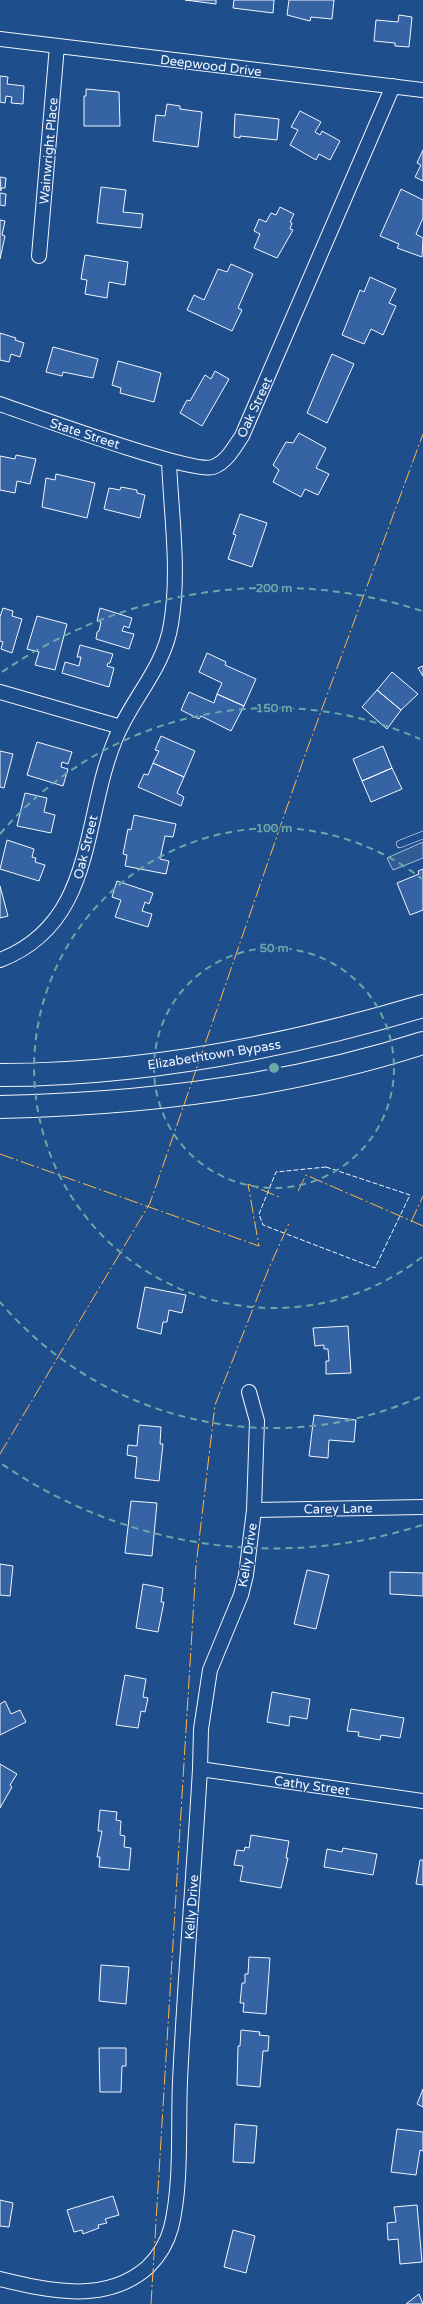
<svg xmlns="http://www.w3.org/2000/svg" width="423" height="2304" viewBox="0 0 423 2304" font-family="'Varela Round',sans-serif">
<rect width="100%" height="100%" fill="#1f4e8c"/>
<!-- built -->
<path fill="#305b95" stroke="#a8bbd7" d="M423 842V858L393 870 387 858Z"/>
<!-- building -->
<path fill="#3563a3" stroke="#f2f6ff" d="M185 0H216V4Z
M234 0H274L273 13 233 8Z
M289 0H334L332 19 311 17 310 21 287 15Z
M399 15 412 17 409 47 395 46V43L374 41 376 20 398 22Z
M0 76 8 77 7 84 24 86 23 104 11 103 12 97 6 96 5 103 0 102Z
M86 89 119 92 120 126H84V96H86Z
M167 104 180 106V109L202 112 198 147 153 141 156 115 165 116Z
M300 111 321 122 315 132 320 135 322 131 340 141 330 160 319 154 316 160 290 145 298 130 291 127Z
M235 114 279 119 277 140 240 136V138L234 137Z
M423 150V181L415 177 421 165 417 163Z
M0 177 6 178 5 188H1V191Z
M101 187 126 190 123 212 143 214 141 228 97 223Z
M401 189 423 200V218L416 234 423 238 422 257 397 248 399 244 380 236Z
M0 193 6 194 5 206 0 205Z
M280 207 294 214 290 222 292 223 290 229 293 230 277 258 254 248 260 234 254 231 259 219 266 222 271 213 276 215Z
M0 220 5 221 2 235 5 236 0 259Z
M85 255 128 262 125 285 109 282 107 298 85 294 87 280 81 279Z
M231 264 253 274 238 308 242 310 232 331 187 310 194 295 204 300 218 269 227 272Z
M370 277 396 289 389 303 396 306 383 335 371 329 364 344 342 335 360 290 364 292Z
M0 333 16 338 15 340 24 343 20 357 11 354 9 362 0 360Z
M53 347 98 359 93 378 63 372 62 376 46 372Z
M332 354 354 364 327 423 307 413Z
M118 361 161 373 154 402 120 393 121 388 112 385Z
M215 371 229 379 202 426 180 413 187 400 190 401 205 375 211 379Z
M299 433 326 448 316 468 329 474 318 495 305 489 301 497 273 482 279 470 273 465 286 442 293 443Z
M16 455 36 459 30 484 17 481 15 493 0 490V456L15 459Z
M56 474 95 483 87 518 42 507 46 478 55 480Z
M121 487 137 490V493L145 495 140 518 104 509 109 488 120 490Z
M240 514 267 523 252 567 228 559 236 535 233 534Z
M3 608 13 611 12 616 22 619 12 653 1 649 3 642 0 641V617Z
M100 608 132 618 129 628 124 626 122 631 134 634 129 649 96 639 97 632 99 631 101 622 97 621Z
M37 616 67 624 55 670 35 665 39 652 27 649Z
M80 645 113 654 110 663H108L107 666 114 668 109 687 62 673 65 662 79 666 81 657H77Z
M207 653 226 662 225 665 256 679 244 706 217 694 222 683 199 672Z
M423 666V676L418 668Z
M392 672 418 694 401 710 377 690Z
M377 690 401 710 387 729 362 707Z
M189 692 214 703 217 694 244 706 231 731 201 716 199 719 181 710Z
M161 736 195 751 184 777 153 763 159 751 155 750Z
M37 742 72 752 68 764 62 762 61 767 68 769 63 786 27 775Z
M383 746 392 768 362 781 353 759Z
M0 751 13 754 4 788 0 787Z
M153 763 184 777 177 793 184 797 181 806 138 787 144 774 148 775Z
M392 768 402 789 371 802 362 781Z
M25 793 47 798 44 812 55 815 51 833 17 826Z
M134 815 176 824 173 837 165 836 160 859 169 861 166 874 125 866 127 855 123 854 128 829 131 830Z
M7 840 34 849 32 857 36 858 35 862 45 865 39 881 0 869Z
M423 869V910L410 915 397 883 419 874 418 871Z
M117 881 153 893 149 904 145 902 142 911 152 914 148 927 115 917 121 900 112 897Z
M0 886 8 916 0 918Z
M145 1287 186 1295 182 1313 169 1310 167 1322H163L161 1334 137 1328Z
M348 1326 351 1373 326 1374V1361H329L328 1349H324V1345L315 1346 313 1328Z
M314 1415 356 1420 354 1442 329 1440 328 1458 309 1456Z
M139 1425 161 1427 160 1444H163L159 1481 135 1478 137 1457 127 1455 128 1445 137 1446Z
M131 1501 157 1503 152 1556 125 1553Z
M0 1564 13 1566 10 1596 0 1595Z
M307 1570 329 1575 316 1629 294 1624Z
M390 1572 423 1573V1596L390 1594Z
M143 1584 163 1588 161 1602H164L158 1632 136 1628Z
M125 1675 146 1679 143 1697 148 1698 145 1712 141 1711 138 1728 116 1725Z
M272 1692 310 1699 307 1719 290 1716 289 1726 267 1722Z
M5 1701 11 1714 20 1710 26 1722 0 1735V1704Z
M351 1709 404 1718 400 1738 381 1735 380 1740 358 1736 359 1732 347 1731Z
M0 1764 17 1774 10 1785 12 1787 0 1808Z
M100 1810 117 1812 116 1820 121 1821 120 1835 125 1836 124 1847 131 1848 129 1870 99 1867 100 1857H97L102 1831H98Z
M251 1835 289 1841 286 1858H288L281 1888 240 1881 243 1866 234 1865 237 1850 244 1851 245 1847 249 1848Z
M343 1848 377 1854 373 1875 324 1867 327 1849 342 1852Z
M420 1860H423V1885L416 1884Z
M249 1957 270 1958 266 2014 243 2012 244 2003H240L242 1983H245V1974H248Z
M101 1965 129 1967 126 2004 99 2001Z
M241 2030 260 2032 259 2035 269 2036 268 2051H263L260 2087 237 2085 238 2046H240Z
M99 2048H126V2066H122L121 2092H100Z
M423 2089V2107L417 2104Z
M235 2124 257 2126 254 2163 233 2162Z
M397 2129 423 2132V2151L420 2150 416 2175 391 2172Z
M113 2196 119 2215 105 2219 107 2223 98 2225 99 2228 83 2234 82 2230 74 2232 67 2210Z
M0 2200 13 2203 9 2227 0 2226Z
M417 2205 422 2262 400 2264 398 2239 388 2240 387 2223 396 2222 394 2207Z
M233 2230 255 2236 246 2273 224 2267Z
M419 2294 423 2304H406Z"/>
<g fill="none" stroke-linecap="round" stroke-linejoin="round">
<!-- lane casing -->
<g stroke="#f2f6ff" stroke-width="8">
<path id="lane" d="M400 844 423 835"/>
</g>
<!-- street casing -->
<g stroke="#f2f6ff" stroke-width="16">
<path id="street" d="M0 39 423 90
M39 256 57 46
M0 404C32 415 192 474 213 467 227 462 235 446 242 436L393 86
M0 692 121 727
M0 960C96 923 82 820 115 740 131 699 164 669 171 624 180 572 171 513 169 461
M254 1510 423 1507
M200 1769 423 1801
M0 2279C50 2291 106 2304 148 2267 159 2256 167 2243 171 2228 182 2185 178 2126 180 2081 185 1977 194 1873 200 1769L201 1729 210 1670 241 1595 246 1575 254 1510 257 1421 249 1392"/>
</g>
<!-- highway casing -->
<g stroke="#f2f6ff" stroke-width="24">
<path id="highway" d="M0 1075C143 1075 286 1047 423 1006
M0 1107C143 1104 287 1087 423 1043"/>
</g>
<!-- lane -->
<use href="#lane" stroke="#1f4e8c" stroke-width="7"/>
<!-- street -->
<use href="#street" stroke="#1f4e8c" stroke-width="14"/>
<!-- highway -->
<use href="#highway" stroke="#1f4e8c" stroke-width="22"/>
<!-- fence -->
<path stroke="#f2f6ff" stroke-width="1" stroke-dasharray="5 2" stroke-linecap="butt" d="M326 1167 410 1195 375 1268 263 1225 259 1214 276 1172Z"/>
<!-- power -->
<path stroke="#ffb74d" stroke-width="1" stroke-dasharray="14 3 2 3" stroke-linecap="butt" d="M0 1154 259 1246 248 1184 279 1197
M298 1191 306 1175 423 1226
M411 1222 423 1196
M0 1454 150 1203 305 755 423 434
M151 2304 196 1566 215 1405 269 1268 290 1221"/>
</g>
<!-- distance rings -->
<g fill="none" stroke="#6aa9a8" stroke-width="2" stroke-dasharray="7 5">
<circle cx="274" cy="1068" r="120"/>
<path d="M422 1257A240 240 0 1 1 422 879"/>
<path d="M420 1397A360 360 0 0 1 0 1302M0 834A360 360 0 0 1 420 739"/>
<path d="M422 1525A480 480 0 0 1 2 1464M2 672A480 480 0 0 1 422 611"/>
</g>
<g text-anchor="middle" stroke-width="3" stroke-linejoin="round" paint-order="stroke">
<!-- street labels -->
<g font-size="13" fill="#f2f6ff" stroke="#1f4e8c">
<text transform="translate(211 65) rotate(7)" y="5">Deepwood Drive</text>
<text transform="translate(48 151) rotate(-85)" y="5">Wainwright Place</text>
<text transform="translate(254 407) rotate(-65)" y="5">Oak Street</text>
<text transform="translate(85 433) rotate(18)" y="5">State Street</text>
<text transform="translate(85 847) rotate(-76)" y="5">Oak Street</text>
<text transform="translate(214 1054) rotate(-9)" y="5">Elizabethtown Bypass</text>
<text transform="translate(338 1508) rotate(-1)" y="5">Carey Lane</text>
<text transform="translate(247 1555) rotate(-81)" y="5">Kelly Drive</text>
<text transform="translate(312 1785) rotate(8)" y="5">Cathy Street</text>
<text transform="translate(191 1907) rotate(-86)" y="5">Kelly Drive</text>
</g>
</g>
<circle cx="274" cy="1068" r="6" fill="#6aa9a8" stroke="#1f4e8c" stroke-width="2"/>
<g font-size="12" text-anchor="middle" font-weight="bold" fill="#6aa9a8" stroke="#1f4e8c" stroke-width="3" stroke-linejoin="round" paint-order="stroke">
<text x="274" y="592">200 m</text>
<text x="274" y="712">150 m</text>
<text x="274" y="832">100 m</text>
<text x="274" y="952">50 m</text>
</g>
</svg>
